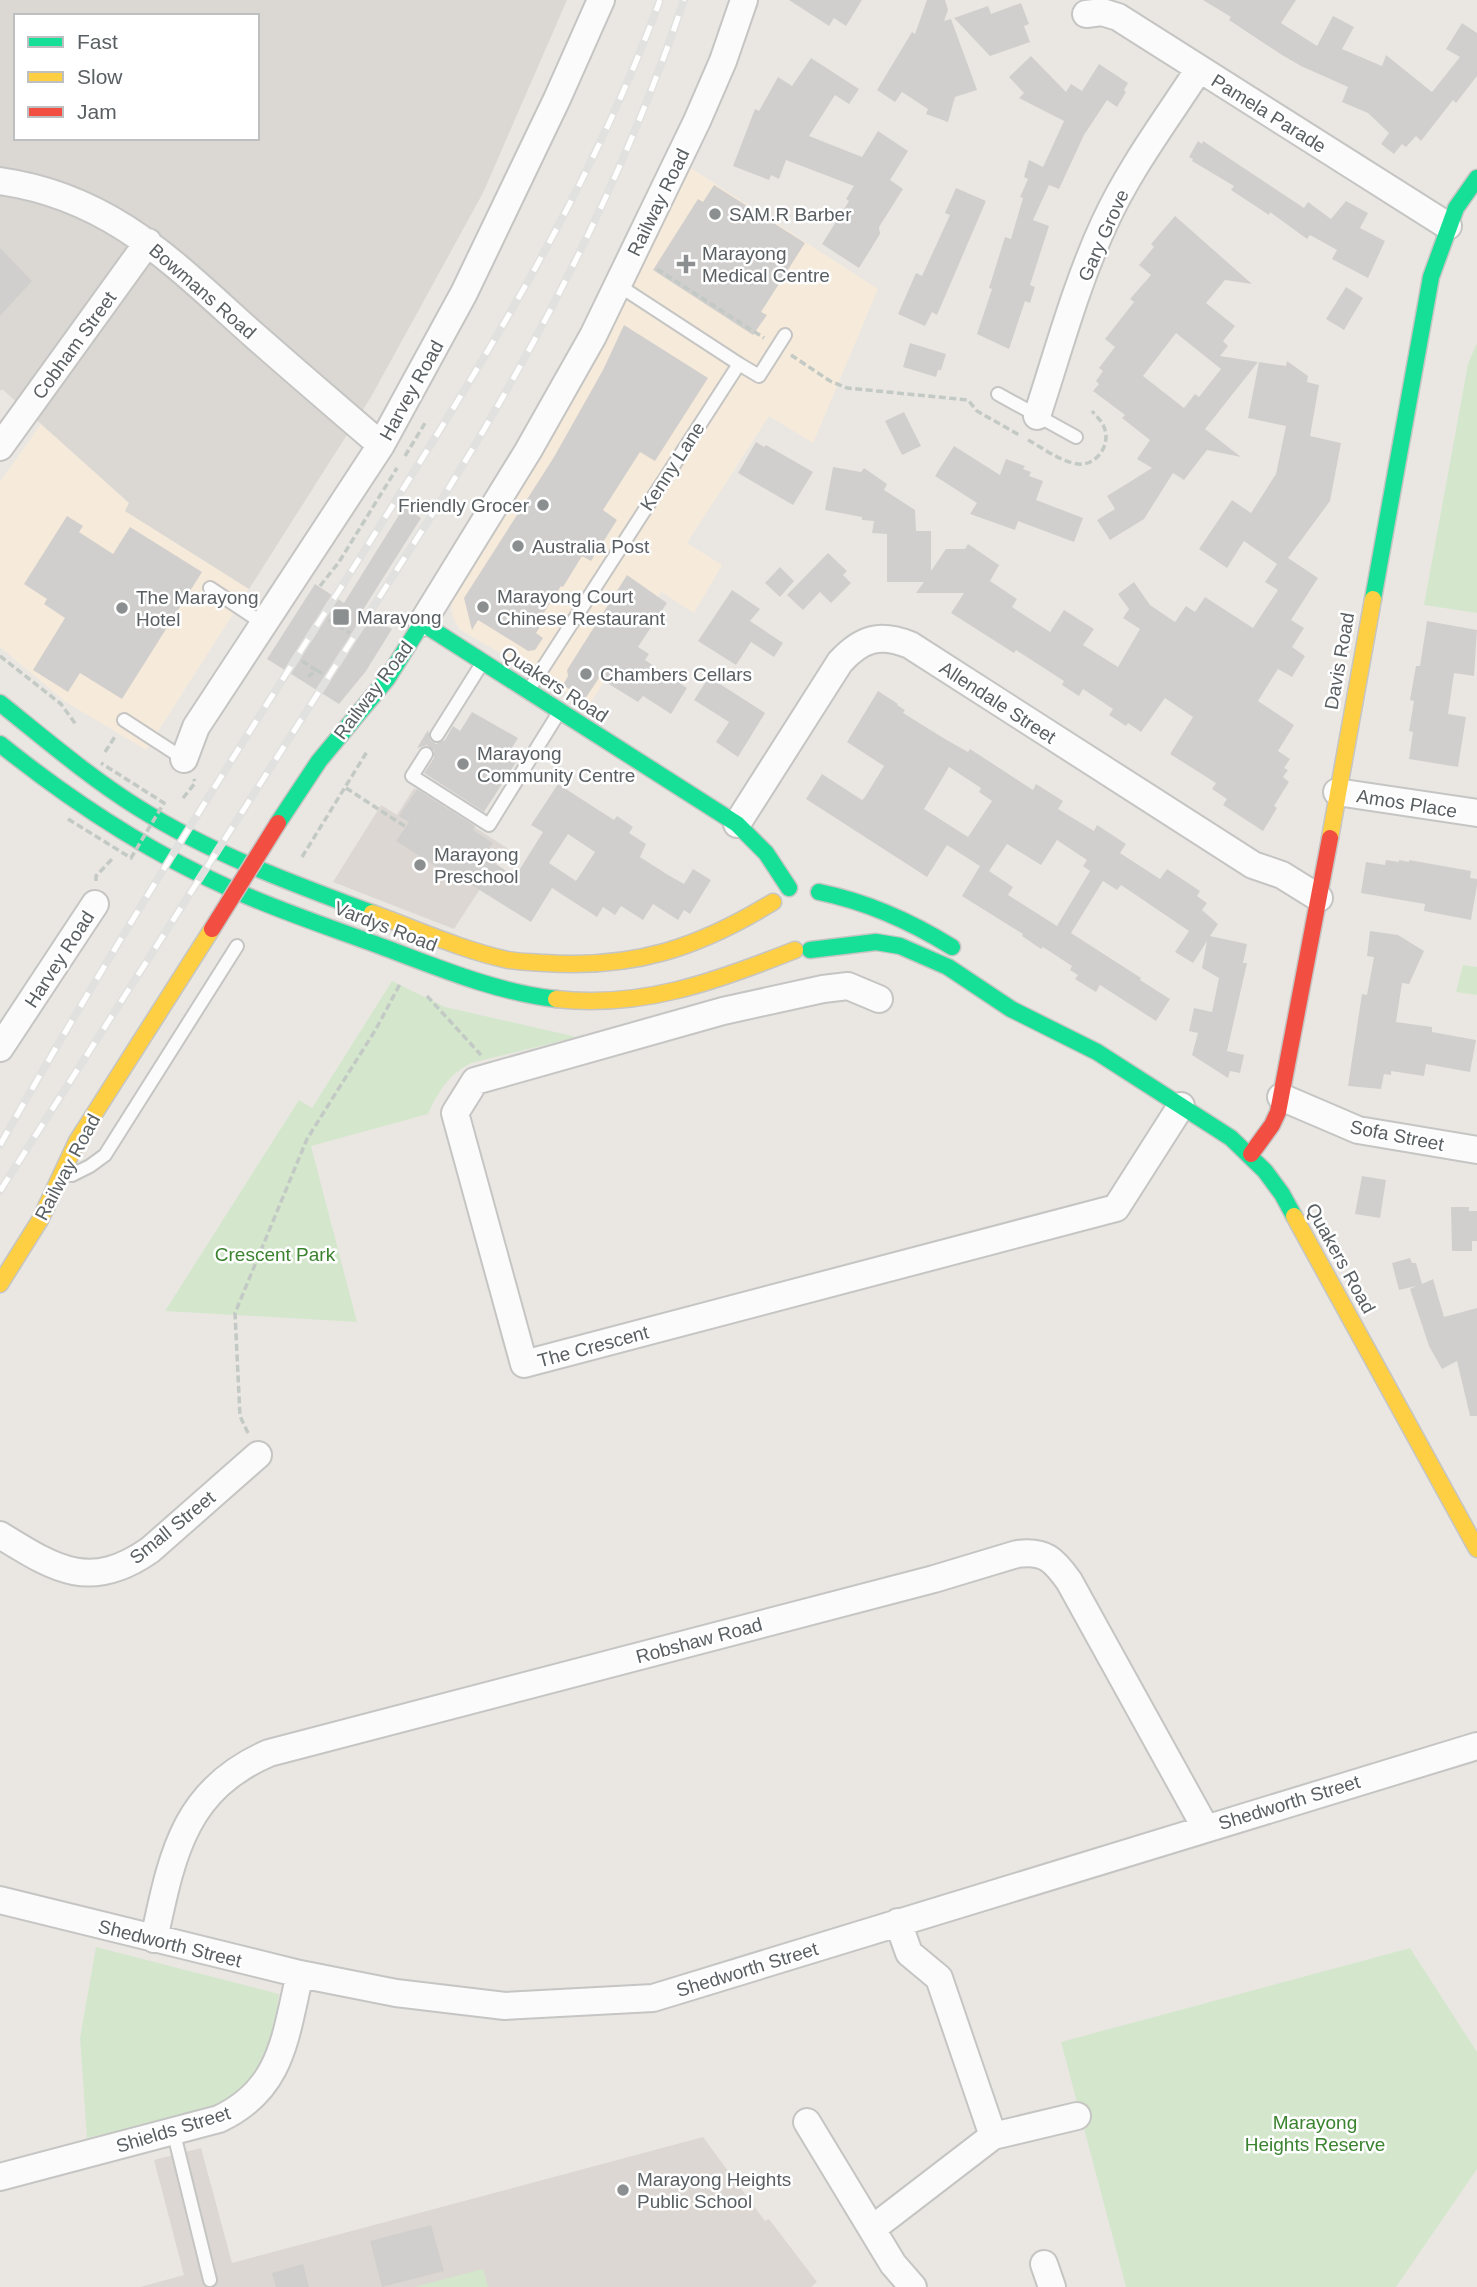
<svg xmlns="http://www.w3.org/2000/svg" width="1477" height="2287" viewBox="0 0 1477 2287" font-family="Arial,sans-serif">
<rect width="100%" height="100%" fill="#eae7e3"/>
<!-- commercial -->
<path fill="#f6eada" d="M689 167 878 289 813 443 769 416 687 543 722 565 694 613 661 592 589 705 459 629 453 617 451 605 454 592 530 471 618 316Z
M41 424 129 503 125 511 249 589 146 750 66 702 0 647V482Z"/>
<!-- industrial -->
<path fill="#dbd8d4" fill-rule="evenodd" d="M0 0H567L483 193 371 397 249 589 125 511 129 503 2 389 0 391ZM16 16H257V138H16Z"/>
<!-- education -->
<path fill="#dcd7d2" d="M414 788 507 848 454 929 333 882 381 805 397 815Z
M703 2137 765 2221 769 2219 817 2282 811 2287H140L184 2275 154 2160 201 2148 232 2263Z"/>
<!-- green -->
<path fill="#d4e7cd" d="M1477 343V613L1424 605 1468 364Z
M1463 965 1477 967V995L1456 992Z
M392 981 445 1007 577 1037 471 1063C449 1074 438 1092 428 1114L311 1146 357 1322 165 1311 299 1100 312 1108Z
M96 1947 279 1994 271 2049 263 2070 224 2106 87 2138 80 2038Z
M1410 1948 1477 2052V2169L1396 2287H1126L1061 2042Z
M483 2269 488 2287H414Z"/>
<!-- building -->
<path fill="#d1cfcd" fill-rule="evenodd" d="M789 0H862L846 26 834 18 829 26Z
M927 0H945L948 10 944 21 951 19 977 90 955 97 948 122 926 114 928 109 902 92 895 102 877 90 912 32 915 34Z
M1203 0H1296L1281 23 1317 46 1333 16 1354 27 1342 49 1382 66 1386 55 1432 92 1460 57 1446 49 1462 23 1477 33V76L1456 103 1453 100 1421 141 1416 136 1406 147 1402 144 1394 154 1381 144 1389 133 1368 113 1342 102 1348 87 1301 66 1282 55 1229 20 1231 17Z
M1021 3 1029 24 1024 26 1030 42 990 56 954 18 988 6 991 14Z
M1031 56 1066 92 1071 84 1082 91 1099 64 1128 83 1124 90 1126 92 1117 107 1107 100 1084 135 1059 189 1049 185 1033 220 1049 226 1030 285 1035 287 1030 303 1025 301 1009 349 977 334 992 289 989 288 1005 237 1011 239 1023 198 1020 197 1028 179 1024 177 1029 160 1043 167 1064 121 1019 98 1024 93 1009 77Z
M811 58 859 89 849 104 835 95 809 136 862 157 878 131 908 151 890 180 903 189 879 227 880 234 859 268 822 244 849 201 846 199 854 186 786 160 779 179 771 175 769 180 733 166 755 109 759 111 778 77 792 86Z
M1198 141 1202 144 1203 141 1298 204 1304 208 1308 202 1331 219 1346 201 1368 213 1360 228 1385 241 1368 278 1332 259 1337 250 1310 235 1307 239 1270 212 1269 215 1231 190 1234 186 1192 161 1193 159 1189 157Z
M714 185 805 243 761 312 767 315 753 335 653 270 698 199 703 202Z
M956 188 986 201 937 315 932 312 925 326 898 314 916 273 922 276 950 215 945 213Z
M1175 216 1252 284 1225 280 1206 303 1235 326 1223 341 1228 346 1220 356 1258 362 1205 429 1241 457 1207 450 1184 480 1173 473 1144 519 1110 540 1097 520 1115 509 1107 496 1152 468 1137 459 1150 440 1122 418 1125 415 1093 391 1099 384 1096 381 1103 371 1099 368 1115 347 1105 339 1134 302 1130 299 1151 275 1139 265 1154 247 1151 244ZM1176 333 1221 369 1199 397 1195 394 1184 408 1143 376Z
M0 248 32 281 0 316Z
M1346 287 1363 298 1344 330 1326 319Z
M624 325 708 378 655 461 640 452 603 510 617 520 591 561 582 556 563 587 561 586 543 614 547 616 536 633 543 638 535 650 528 651 478 620 472 630 464 598 554 457 603 370Z
M910 343 946 354 941 370H938L936 377 903 367Z
M1287 361 1308 376 1307 382 1319 385 1310 436 1341 443 1330 501 1288 558 1318 578 1291 620 1304 628 1292 647 1305 656 1292 677 1278 669 1258 701 1294 725 1278 751 1290 759 1284 768 1288 770 1283 777 1289 782 1274 806 1277 808 1263 831 1223 805 1227 799 1212 789 1216 783 1170 754 1193 717 1165 698 1141 732 1128 723 1126 726 1109 715 1113 709 1083 689 1079 696 1062 685 1064 681 1016 650 1014 653 951 613 964 593H916L924 582H887V534L872 533 874 521 862 520V517L825 510 833 467 861 472 864 468 887 484 884 490 915 510 916 531H931V571L946 549H965L968 544 999 565 990 581 1017 599 1012 607 1050 632 1064 610 1094 629 1083 645 1118 667 1140 629 1123 618 1129 609 1118 594 1134 582 1150 605 1175 622 1186 606 1195 612 1205 597 1253 628 1278 590 1265 582 1277 564 1244 541 1227 568 1199 549 1232 500 1251 513 1276 474 1286 426 1248 418 1259 362 1286 366Z
M904 412 921 446 902 455 885 421Z
M756 442 764 447 766 445 813 472 793 505 738 473Z
M954 446 1000 475 1006 459 1025 466 1023 469 1031 472 1029 476 1043 481 1036 500 1083 518 1074 542 1018 521 1015 530 970 514 977 503 935 476Z
M404 507 421 518 361 613 392 629 366 671 339 704 267 659 315 584 344 603Z
M67 516 83 526 79 532 113 554 130 527 202 572 122 699 80 673 68 692 33 670 65 618 44 604 47 599 24 584Z
M828 553 847 571 843 575 851 583 831 603 820 592 803 610 787 595Z
M780 567 794 581 780 597 765 583Z
M627 575 667 603 638 647 649 654 645 660 687 688 671 714 643 696 638 702 599 678 585 699 563 685 568 676 567 670Z
M732 590 760 609 750 621 783 643 774 657 751 642 736 665 698 641Z
M1427 621 1477 630 1474 676 1454 673 1448 714 1466 717 1458 767 1409 759 1413 732 1409 731 1414 701 1410 700 1416 666H1420Z
M709 677 765 713 738 757 716 742 729 722 694 700Z
M878 691 898 704 897 705 905 710 903 713 945 739 968 752 970 749 1033 790 1036 784 1063 801 1058 809 1094 831 1097 825 1126 844 1120 853 1160 879 1167 869 1200 891 1197 896 1207 903 1202 910 1218 924 1210 936 1247 944 1243 963H1247L1227 1051 1244 1055 1240 1073 1230 1071 1228 1078 1192 1055 1198 1033 1189 1031 1194 1008 1212 1012 1219 978 1202 968 1207 941 1193 963 1175 952 1189 931 1121 885 1117 890 1103 881 1071 933 1141 978 1140 980 1170 999 1156 1021 1100 985 1096 992 1075 979 1078 975 1070 970 1072 966 1043 947 1041 949 1022 936 1023 934 962 896 980 866 947 845 927 877 806 799 822 774 862 800 865 797 884 766 847 742ZM949 767 981 788 979 792 992 801 968 837 924 809ZM1057 840 1087 860 1083 866 1090 871 1057 926 1008 895 1013 887 989 871 1007 844 1041 865Z
M472 712 518 738 507 756 516 762 484 812 424 773 434 758V751L427 745 417 748 428 730 430 740 436 744 445 740 453 726 460 731Z
M558 784 614 820 617 816 633 827 629 833 646 844 640 857 668 875 684 884 693 869 711 880 690 914 684 910 678 920 653 904 643 920 621 906 615 915 603 907 597 917 552 888 531 922 467 882 465 885 396 841 409 822 399 816 417 789 475 826 473 830 493 843 484 856 515 877 543 832 531 825ZM568 834 595 852 576 881 549 863Z
M1386 860 1399 862V860L1409 862V860L1471 871 1470 878 1477 879V885L1471 920 1424 911 1425 904 1361 893 1366 862 1385 865Z
M1370 931 1398 935 1424 951 1409 984 1402 983 1396 1022 1432 1027V1032L1476 1040 1470 1072 1426 1064 1424 1076 1391 1071V1075L1384 1074 1381 1089 1348 1086 1362 994 1367 995 1374 957 1367 956Z
M1362 1176 1386 1180 1380 1218 1355 1214Z
M1451 1207H1469V1211H1477V1241H1472V1251H1452Z
M1410 1258 1412 1263H1416L1422 1284 1433 1279 1444 1317 1477 1308V1416H1470L1457 1361 1442 1369 1429 1346 1410 1289 1416 1286 1399 1290 1392 1263Z
M431 2225 444 2271 382 2287 370 2241Z
M303 2264 309 2287H276L272 2273Z"/>
<g fill="none" stroke-linecap="round" stroke-linejoin="round">
<!-- lane casing -->
<g stroke="#c5c5c4" stroke-width="16">
<path id="lane" d="M739 364 759 376 785 335
M998 394 1076 437
M210 588 264 624
M530 688 739 364 618 285
M124 720 184 759
M437 735 481 665
M426 754 412 776 489 825 558 714
M72 1175 90 1166 105 1155 237 946
M173 2130 210 2280"/>
</g>
<!-- street casing -->
<g stroke="#c5c5c4" stroke-width="30">
<path id="street" d="M1086 14 1102 12 1118 17 1448 226
M0 181C113 197 175 265 255 336 297 373 339 409 381 445
M1037 416C1058 352 1076 285 1104 224 1129 169 1166 120 1199 69
M0 447 148 242
M422 623 528 451 593 336 697 121 723 61 744 0
M184 759 196 727 381 445 464 293 557 99 601 0
M1337 792 1477 813
M737 824 840 662C862 638 880 633 910 645L1253 865 1282 875 1319 898
M879 999 848 986 823 989 723 1011 475 1081 455 1113 524 1364 1116 1208 1181 1106
M0 1048 95 904
M1281 1097 1358 1130 1477 1150
M0 1535C55 1569 90 1592 150 1550L258 1455
M0 1900 300 1974 396 1993 505 2006 653 1998 1477 1746
M898 1922 909 1953 939 1978 993 2136
M154 1939C172 1856 183 1790 269 1753L934 1579 1017 1554C1045 1550 1054 1560 1069 1581L1205 1827
M807 2122 893 2264 913 2287
M0 2177 219 2119C283 2089 285 2036 300 1974
M872 2229 993 2136 1077 2116
M1044 2264 1052 2287"/>
</g>
<!-- fast casing -->
<g stroke="#c5c5c4" stroke-width="19">
<path id="fast" d="M1373 599 1431 277 1456 208 1477 178
M0 703C45 739 88 776 137 807 210 853 291 883 372 913
M0 744C71 801 147 851 229 888 279 911 332 928 383 947 439 968 496 992 556 999
M278 823 319 761 387 679 422 623 737 824 766 853 789 888
M819 892C868 902 910 921 952 947
M810 950 876 942 900 946 948 967 1011 1009 1097 1052 1231 1138 1265 1171 1282 1194 1294 1216"/>
</g>
<!-- slow casing -->
<g stroke="#c5c5c4" stroke-width="19">
<path id="slow" d="M1330 838 1373 599
M372 913C416 929 462 950 508 960 520 962 533 962 545 963 634 969 698 948 773 902
M556 999C641 1009 717 981 795 950
M1294 1216 1477 1549
M0 1284 40 1220 77 1141 212 929"/>
</g>
<!-- jam casing -->
<g stroke="#c5c5c4" stroke-width="19">
<path id="jam" d="M1251 1154 1272 1125 1278 1112 1330 838"/>
</g>
<!-- path -->
<path stroke="#c3c9c4" stroke-width="3.5" stroke-dasharray="7 3.5" stroke-linecap="butt" d="M657 269 764 338
M791 355 830 381 847 388 968 400 977 411 1021 436
M1028 440C1043 448 1061 462 1078 464 1096 466 1110 446 1105 430 1103 422 1097 417 1092 411
M405 456 425 423
M320 586 339 562 397 468
M329 620 350 633
M0 656 61 704 77 726
M302 661 316 670
M308 677 316 670 324 674
M105 752 116 735
M346 788 406 827
M183 798 195 783 194 779
M302 857 368 750
M96 881V876L114 857
M427 996 481 1055
M248 1433 240 1416 235 1313 307 1139 376 1029 400 984"/>
<!-- lane -->
<use href="#lane" stroke="#fcfbfb" stroke-width="12"/>
<!-- street -->
<use href="#street" stroke="#fcfbfb" stroke-width="26"/>
<!-- fast -->
<use href="#fast" stroke="#16e098" stroke-width="16"/>
<!-- slow -->
<use href="#slow" stroke="#ffcf43" stroke-width="16"/>
<!-- jam -->
<use href="#jam" stroke="#f24e42" stroke-width="16"/>
<!-- rail casing -->
<g stroke="#e1e1e0" stroke-width="8">
<path id="rail" d="M0 1145C109 952 228 765 347 578 464 392 584 208 660 0
M0 1191 437 507C537 347 624 179 684 0"/>
</g>
<!-- rail -->
<use href="#rail" stroke="#fff" stroke-width="5" stroke-dasharray="16" stroke-linecap="butt"/>
<!-- jam-bridge casing -->
<g stroke="#c5c5c4" stroke-width="19" stroke-linecap="butt">
<path id="jam-bridge" d="M212 929 278 823"/>
</g>
<!-- path-bridge -->
<path stroke="#c3c9c4" stroke-width="3.5" stroke-dasharray="7 3.5" stroke-linecap="butt" d="M68 819 131 858 164 803 101 763"/>
<!-- jam-bridge -->
<use href="#jam-bridge" stroke="#f24e42" stroke-width="16"/>
</g>
<!-- markers -->
<g fill="#8c8f8f" stroke="#fff" stroke-width="2.5">
<circle cx="715" cy="214" r="7"/>
<path d="M682.5 253.5h7v7h7v7h-7v7h-7v-7h-7v-7h7z"/>
<circle cx="543" cy="505" r="7"/>
<circle cx="518" cy="546" r="7"/>
<circle cx="483" cy="607" r="7"/>
<circle cx="122" cy="608" r="7"/>
<rect x="332" y="608" width="18" height="18" rx="3.5"/>
<circle cx="586" cy="674" r="7"/>
<circle cx="463" cy="764" r="7"/>
<circle cx="420" cy="865" r="7"/>
<circle cx="623" cy="2190" r="7"/>
</g>
<g text-anchor="middle" stroke-width="5" stroke-linejoin="round" paint-order="stroke">
<!-- street labels -->
<g font-size="19" fill="#595f62" stroke="#fff">
<text transform="translate(1269 113) rotate(32)" y="7">Pamela Parade</text>
<text transform="translate(658 202) rotate(-64)" y="7">Railway Road</text>
<text transform="translate(1103 235) rotate(-66)" y="7">Gary Grove</text>
<text transform="translate(203 291) rotate(41)" y="7">Bowmans Road</text>
<text transform="translate(74 345) rotate(-54)" y="7">Cobham Street</text>
<text transform="translate(411 390) rotate(-61)" y="7">Harvey Road</text>
<text transform="translate(672 466) rotate(-57)" y="7">Kenny Lane</text>
<text transform="translate(1339 661) rotate(-80)" y="7">Davis Road</text>
<text transform="translate(555 684) rotate(33)" y="7">Quakers Road</text>
<text transform="translate(373 690) rotate(-53)" y="7">Railway Road</text>
<text transform="translate(998 702) rotate(33)" y="7">Allendale Street</text>
<text transform="translate(1407 803) rotate(9)" y="7">Amos Place</text>
<text transform="translate(386 926) rotate(21)" y="7">Vardys Road</text>
<text transform="translate(59 959) rotate(-57)" y="7">Harvey Road</text>
<text transform="translate(1397 1135) rotate(11)" y="7">Sofa Street</text>
<text transform="translate(67 1167) rotate(-62)" y="7">Railway Road</text>
<text transform="translate(1341 1258) rotate(61)" y="7">Quakers Road</text>
<text transform="translate(593 1346) rotate(-15)" y="7">The Crescent</text>
<text transform="translate(172 1527) rotate(-39)" y="7">Small Street</text>
<text transform="translate(699 1640) rotate(-15)" y="7">Robshaw Road</text>
<text transform="translate(1289 1802) rotate(-17)" y="7">Shedworth Street</text>
<text transform="translate(170 1943) rotate(14)" y="7">Shedworth Street</text>
<text transform="translate(747 1969) rotate(-17)" y="7">Shedworth Street</text>
<text transform="translate(173 2129) rotate(-17)" y="7">Shields Street</text>
</g>
<!-- poi labels -->
<g font-size="19" fill="#595f62" stroke="#fff" text-anchor="start">
<text x="729" y="221">SAM.R Barber</text>
<text x="702" y="260">Marayong<tspan x="702" dy="22">Medical Centre</tspan></text>
<text x="529" y="512" text-anchor="end">Friendly Grocer</text>
<text x="532" y="553">Australia Post</text>
<text x="497" y="603">Marayong Court<tspan x="497" dy="22">Chinese Restaurant</tspan></text>
<text x="136" y="604">The Marayong<tspan x="136" dy="22">Hotel</tspan></text>
<text x="357" y="624">Marayong</text>
<text x="600" y="681">Chambers Cellars</text>
<text x="477" y="760">Marayong<tspan x="477" dy="22">Community Centre</tspan></text>
<text x="434" y="861">Marayong<tspan x="434" dy="22">Preschool</tspan></text>
<text x="637" y="2186">Marayong Heights<tspan x="637" dy="22">Public School</tspan></text>
</g>
<!-- park labels -->
<g font-size="19" fill="#3a832f" stroke="#fff">
<text x="275" y="1261">Crescent Park</text>
<text x="1315" y="2129">Marayong<tspan x="1315" dy="22">Heights Reserve</tspan></text>
</g>
</g>
<!-- legend -->
<rect x="14" y="14" width="245" height="126" fill="#ffffff" stroke="#bdbfc0" stroke-width="2"/>
<rect x="28" y="37" width="35" height="10" fill="#16e098" stroke="#bdbfc0" stroke-width="2"/>
<text x="77" y="49" font-size="21" fill="#595f62">Fast</text>
<rect x="28" y="72" width="35" height="10" fill="#ffcf43" stroke="#bdbfc0" stroke-width="2"/>
<text x="77" y="84" font-size="21" fill="#595f62">Slow</text>
<rect x="28" y="107" width="35" height="10" fill="#f24e42" stroke="#bdbfc0" stroke-width="2"/>
<text x="77" y="119" font-size="21" fill="#595f62">Jam</text>
</svg>
